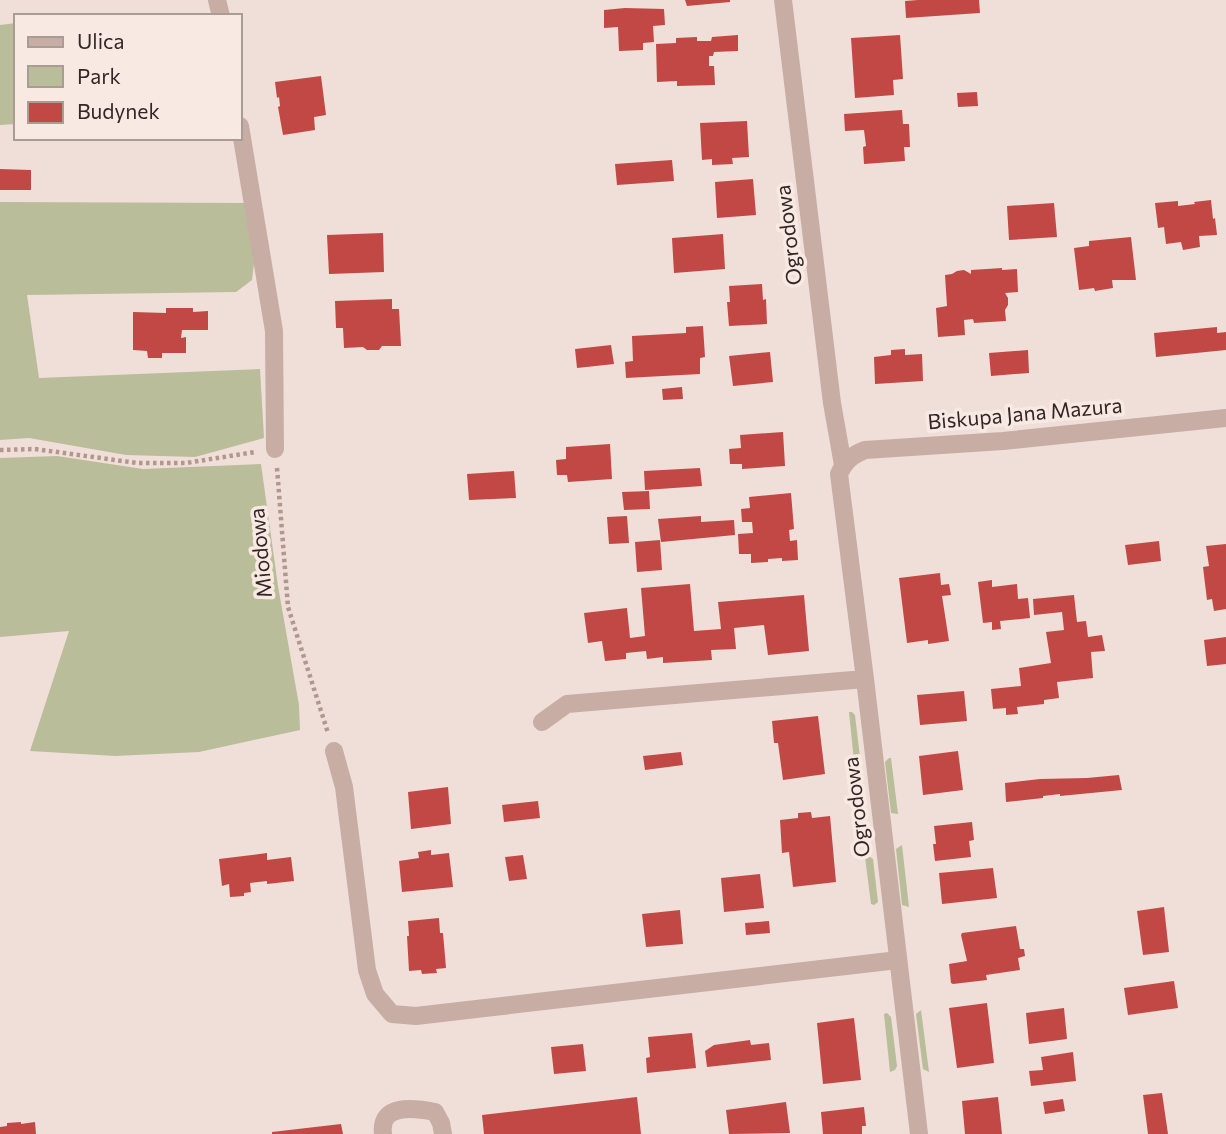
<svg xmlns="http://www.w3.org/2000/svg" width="1226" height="1134" viewBox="0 0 1226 1134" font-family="Commissioner,sans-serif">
<rect width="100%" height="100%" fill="#efdfd8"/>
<!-- green -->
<path fill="#b9bd99" d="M16 23V124L0 125V25Z
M0 202 248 203 255 255 252 280 236 292 27 295 39 378 260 369 264 438 195 457 126 455 29 438 0 440Z
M57 456 143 469 261 464 278 586 299 705 300 730 199 752 115 756 30 751 69 631 0 637V458Z
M852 712 855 715 861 766 855 771 849 712Z
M889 758H891L898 814 891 813 885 762Z
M902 845 909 907 902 905 896 849Z
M865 857H870L873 859 878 902 874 905 871 904Z
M921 1010 929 1072 923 1069 916 1014Z
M887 1013 891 1017 897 1066 895 1070 890 1072 884 1014Z"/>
<!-- building -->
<path fill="#c14844" d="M685 0H730V2L687 6Z
M918 0H979L980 13 906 18 905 1Z
M625 8 664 9 665 25 653 26 654 42 643 43V50L619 51 618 27 604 28V10Z
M738 35V51L714 52 713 56H709V66H714L715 85 677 86V81L657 82 656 44 676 43V38L697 37V41H711L712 37Z
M900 35 903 79 893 80 894 95 855 98 851 38Z
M321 76 326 115 314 117 315 130 283 135 278 107 280 106 279 97 277 98 275 82Z
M977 92 978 106 958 107 957 93Z
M902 110 903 124H909L910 147H904L905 161 864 164 863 147 866 146 864 130 845 131 844 114Z
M747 121 749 157 732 158 733 164 712 165V159L702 160 700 123Z
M672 160 674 181 617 185 615 164Z
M0 169 31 170V190H0Z
M753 179 756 215 717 218 715 182Z
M1211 200 1213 219 1215 218 1217 235 1199 236 1200 247 1183 250 1181 242 1166 244 1164 227 1158 228 1155 203 1178 201V206L1195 204 1194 202Z
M1054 203 1057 237 1009 240 1007 206Z
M383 233 384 272 329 274 327 235Z
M723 234 725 269 674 273 672 238Z
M1131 237 1136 280H1112L1113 288 1095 291 1094 288 1079 290 1074 248 1089 246V241Z
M1002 268V270L1017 269 1018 292 1005 293 1008 298V305L1005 310 1006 321 974 323 973 319 964 320 965 335 938 337 936 308 947 306 945 275 952 274 957 271 964 270 971 274V270Z
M762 284 763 300 766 299 767 324 729 326 727 302H730L729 286Z
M392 299V309H399L401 346H382L379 350H367L363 347 344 348 343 328H336L335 301Z
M166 308H193V312L208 311V330H182L181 338 186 337V353H162V358H148L147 351 133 350V312L166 313Z
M703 326 705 357 700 358V374L626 378 625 362 633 361 632 336 686 333V327Z
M1217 327V333L1226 332V350L1156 357 1154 333Z
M611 345 614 364 577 368 575 349Z
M905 349V355L922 354 923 381 875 384 874 357 891 355V350Z
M1028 350 1029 373 991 376 989 353Z
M770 352 773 382 733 386 729 356Z
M682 387 683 399 663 400 662 389Z
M783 432 785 466 742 469V464H730L729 449 741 448 740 435Z
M610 444 612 479 568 482 567 475H557L556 460 566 459V447Z
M700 468 702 486 645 490 644 471Z
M514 471 516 498 469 500 467 474Z
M649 491 650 509 624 510 622 492Z
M791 493 794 529 789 530 790 541 797 540 798 560 782 561V558L768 559V562L751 563V554H739L738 534 753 533 752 522H742L741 509 750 508 749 497Z
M627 516 629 543 609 544 607 517Z
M701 516V522L734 520 735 535 661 542 658 519Z
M660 540 662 570 637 572 635 542Z
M1159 541 1161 561 1128 565 1125 545Z
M1226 544V609L1214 611 1212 599 1207 600 1203 567 1209 566 1206 546Z
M940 573 941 585 949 584 951 595 942 596 949 641 928 644V640L907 643 899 578Z
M992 580V587L1017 584 1018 599 1028 598 1030 618 1000 621 1001 629 992 630V622L983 623 978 582Z
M690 584 694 631 721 629 718 602 804 595 809 651 768 655 764 625 734 628 736 649 711 650 712 660 663 663V657L647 659 646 651 626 653V659L605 661 602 641 588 643 584 613 627 608 630 638 645 636 641 588Z
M1074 595 1077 622 1086 621 1088 637 1102 635 1105 651 1091 652 1093 678 1057 682 1059 698 1044 700V704L1017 707 1018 714 1006 715V708L993 709 991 689 1021 686 1019 668 1051 663 1046 632 1064 630 1062 612 1034 615 1033 599Z
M1226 637V664L1207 666 1204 640Z
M964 691 967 721 920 725 917 695Z
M818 716 825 774 783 780 778 743H774L772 721Z
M958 751 963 790 923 795 919 756Z
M681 752 683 765 645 770 643 756Z
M1119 775 1122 790 1060 796V794L1043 796V798L1006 802 1005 783 1040 779 1087 778Z
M448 787 451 824 411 829 408 792Z
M538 801 540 818 504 822 502 805Z
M811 812 812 818 830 816 836 882 793 887 789 852 782 853 780 820 798 818V813Z
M972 822 974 840 969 841 971 857 935 861 933 844H936L934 826Z
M431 850V855L449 853 453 887 402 892 399 861 419 858 418 852Z
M267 853V860L291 857 294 881 267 884V881L250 883 251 892 244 893V896L230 897 229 884 222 886 219 859Z
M523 855 527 879 509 881 505 857Z
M993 868 997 898 942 904 939 873Z
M760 874 764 908 724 912 721 878Z
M1164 907 1169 952 1143 955 1137 911Z
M680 910 683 944 646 947 642 914Z
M439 918 440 933H443L446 968 436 969 437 973 422 974 421 970 409 971 407 936H409L408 921Z
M769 921 770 933 746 935 745 923Z
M1016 926 1020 949H1024L1025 956 1018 958 1020 970 986 975 987 980 953 984 951 983 949 964 967 961 961 935 962 933Z
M1174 981 1178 1008 1128 1015 1124 988Z
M987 1003 994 1063 957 1068 949 1008Z
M1064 1008 1067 1039 1029 1044 1026 1013Z
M854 1018 861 1080 823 1084 817 1023Z
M692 1033 696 1068 647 1073 646 1058 650 1057 648 1037Z
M750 1040 751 1045 769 1043 771 1060 707 1067 705 1051 714 1045Z
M583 1044 586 1071 554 1074 551 1047Z
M1073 1052 1076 1081 1031 1086 1029 1071 1043 1070 1041 1057Z
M1162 1093 1168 1134H1148L1143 1095Z
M637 1097 641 1134H484L482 1115Z
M998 1097 1002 1134H965L962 1101Z
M1063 1099 1065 1111 1045 1114 1043 1102Z
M786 1102 790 1133 729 1134 726 1110Z
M864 1107 866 1126H862V1134H823L821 1112Z
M21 1122V1124L35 1122 36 1134H0V1127L7 1126V1123Z
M341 1124 343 1134H272V1132Z"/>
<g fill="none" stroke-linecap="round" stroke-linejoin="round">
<!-- path -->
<path stroke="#b2978f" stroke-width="4.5" stroke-dasharray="3.5 3.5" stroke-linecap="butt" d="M0 450 35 449 137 463H186L255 452
M277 468 288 607 328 733"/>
<!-- minor -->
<path stroke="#c7ada4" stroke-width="18" d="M217 0 221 16
M783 0 832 403 843 465
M240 126 274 331 275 449
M542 722 567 704 865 679
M334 751 344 787 367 970 375 994 392 1014 416 1016 898 960
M383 1134C379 1103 415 1108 435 1112L441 1123 443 1134
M919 1134 865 679 839 474C845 461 852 455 865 450L1003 441 1226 418"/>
</g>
<g text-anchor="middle" stroke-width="7" stroke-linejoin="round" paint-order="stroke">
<!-- street labels -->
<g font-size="21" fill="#322726" stroke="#f8eae3">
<text transform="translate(789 235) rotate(-97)" y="7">Ogrodowa</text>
<text transform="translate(1025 414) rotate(-5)" y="7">Biskupa Jana Mazura</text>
<text transform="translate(261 553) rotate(-95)" y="7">Miodowa</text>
<text transform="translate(857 807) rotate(-97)" y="7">Ogrodowa</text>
</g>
</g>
<!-- legend -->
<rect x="14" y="14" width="228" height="126" fill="#f8eae3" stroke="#a99c97" stroke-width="2"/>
<rect x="28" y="37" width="35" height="10" fill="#c7ada4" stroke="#a99c97" stroke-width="2"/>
<text x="77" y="49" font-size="21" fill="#322726">Ulica</text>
<rect x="28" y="66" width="35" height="21" fill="#b9bd99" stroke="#a99c97" stroke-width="2"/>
<text x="77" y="84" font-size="21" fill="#322726">Park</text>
<rect x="28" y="102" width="35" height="21" fill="#c14844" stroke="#a99c97" stroke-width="2"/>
<text x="77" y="119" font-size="21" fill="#322726">Budynek</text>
</svg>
